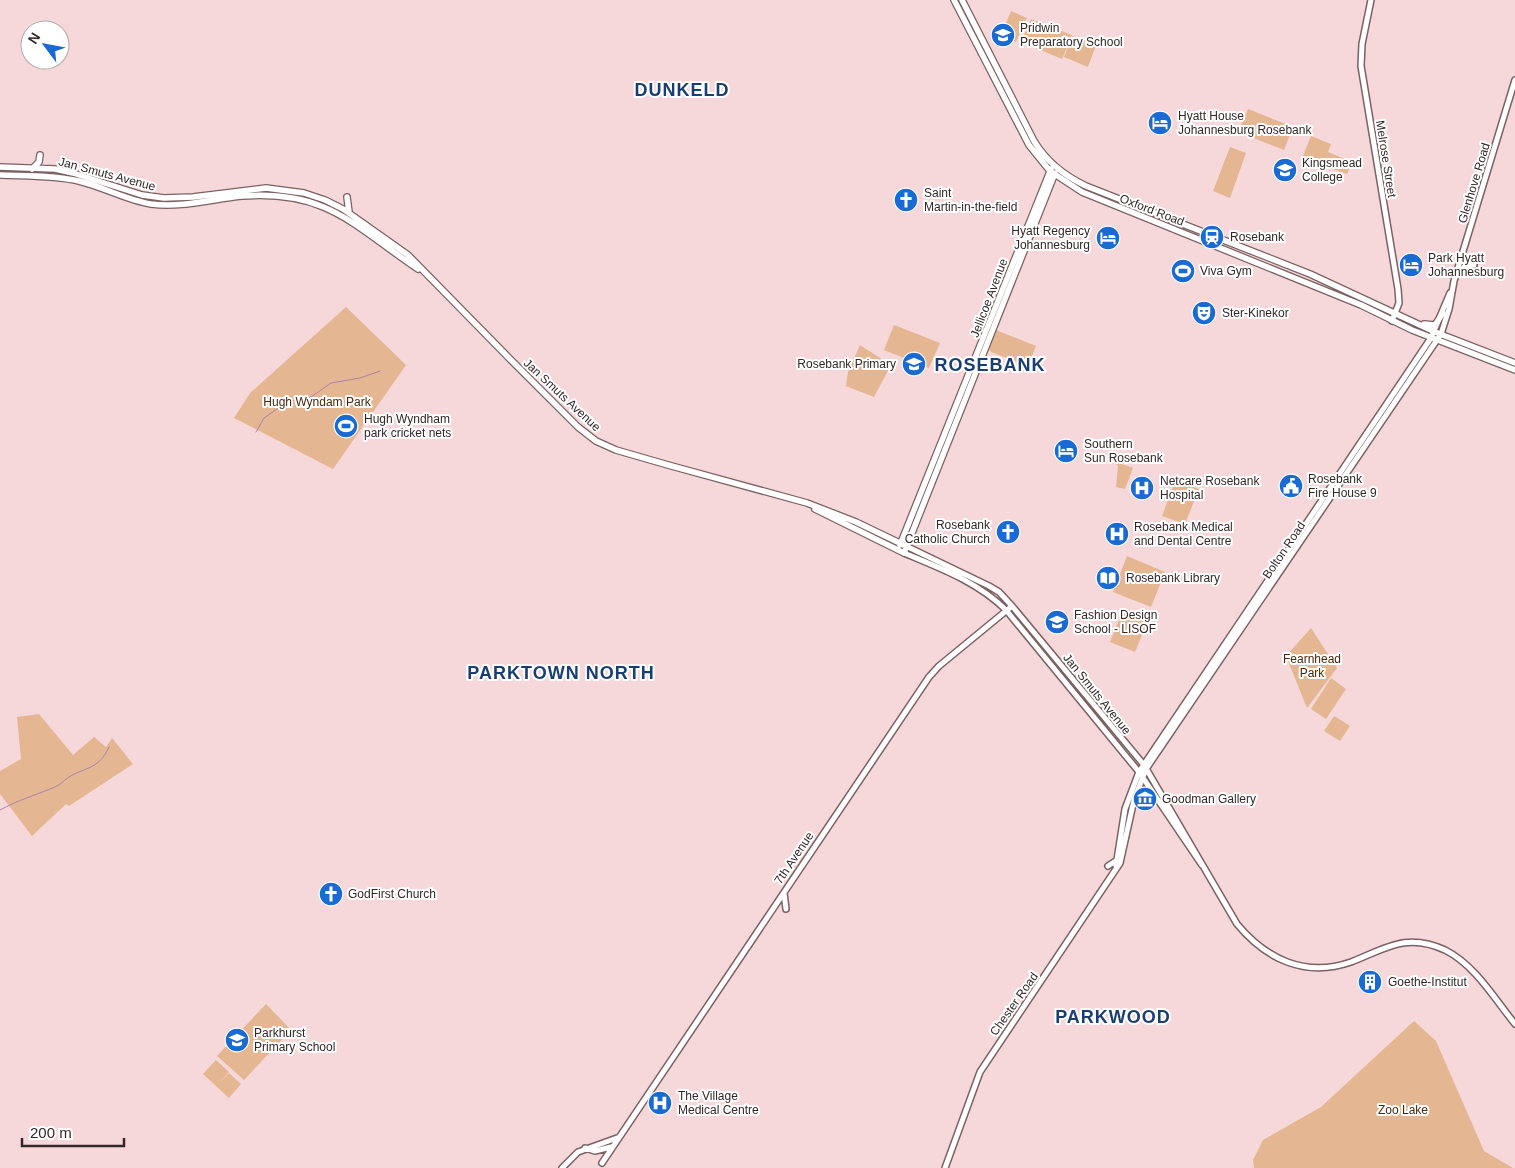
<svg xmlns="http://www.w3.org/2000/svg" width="1515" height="1168" viewBox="0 0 1515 1168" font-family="Arial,sans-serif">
<rect width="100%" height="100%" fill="#f6d8da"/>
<!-- green -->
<path fill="#e4b691" d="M1011 11 1027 18 1016 42 1001 35Z
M1031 19 1072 35 1062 59 1021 42Z
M1072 36 1096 45 1088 67 1064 57Z
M1248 109 1293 127 1284 150 1238 132Z
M1311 136 1331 144 1328 152 1352 162 1347 174 1302 158Z
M1230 147 1246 153 1230 198 1213 191Z
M346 307 406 365 333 469 234 418 250 393Z
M894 325 940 343 929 368 884 350Z
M996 330 1036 346 1028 366 991 352 989 348Z
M860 345 891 365 874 397 846 386 848 372Z
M1114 461 1133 468 1125 489 1116 487 1118 466Z
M1175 481 1199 489 1185 524 1162 516Z
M1127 556 1165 572 1151 607 1113 592Z
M1124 608 1149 618 1135 652 1110 642Z
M1311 628 1337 668 1307 708 1286 656Z
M1331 678 1346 689 1326 719 1311 709Z
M39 714 73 755 94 737 106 747 112 738 133 764 69 806 66 804 32 836 0 794V771L21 759 17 717Z
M1334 716 1350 726 1340 741 1324 731Z
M266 1004 291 1030 244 1080 217 1056Z
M1414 1021 1436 1041 1484 1151 1513 1168H1254L1253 1160 1263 1140 1321 1107Z
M216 1060 229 1072 219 1083 229 1073 241 1084 229 1098 203 1074Z"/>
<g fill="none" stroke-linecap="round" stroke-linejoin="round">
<!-- stream -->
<path stroke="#ac83ab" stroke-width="1" d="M256 432 264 418 287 402 311 397 331 383 360 378 380 371
M0 810C18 800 36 795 55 787 62 784 67 777 74 774 91 767 101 765 109 747"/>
<!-- secondary casing -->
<g stroke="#7b6163" stroke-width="8">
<path id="secondary" d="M1371 0 1362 44 1361 66 1398 289 1399 303 1392 321
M1458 274 1465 266 1474 265
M908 547 989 586 999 592 1012 606 1144 765 1237 924C1266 959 1305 978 1351 962 1385 949 1406 932 1445 950 1475 965 1494 998 1515 1024
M904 553C940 568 978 582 1006 610L1139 772 1202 865
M1108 866 1117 860
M1116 866 1125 809 1139 772 1431 338 1450 293
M784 893 786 909
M585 1148 595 1151 611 1147
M602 1163 929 677 939 666 1012 606
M562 1168 578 1152 617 1138
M945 1168 980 1072 1120 863 1134 800 1146 769 1441 334 1449 309 1454 281 1515 80"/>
</g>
<!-- primary casing -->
<g stroke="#7b6163" stroke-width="8">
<path id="primary" d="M954 0 1029 145 1050 171 1082 192 1361 305 1412 330 1515 370
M962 0 1034 141C1046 161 1065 176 1086 186L1310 274 1435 332 1515 363
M0 167 55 169 73 173 142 195 164 198 193 197 266 188 304 193 325 200 343 209 408 255 508 357 578 427 596 441 616 450 668 465 807 503 856 522 908 547
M32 169 39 162 40 155
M0 175C26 176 53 175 79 181 104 187 126 200 151 204 182 208 212 199 242 196 327 190 353 225 418 269
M347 197 349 212
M1424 324 1435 325 1443 313
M815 509 904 553 1055 173
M900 545 1051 169"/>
</g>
<!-- secondary -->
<use href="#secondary" stroke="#fff" stroke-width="5"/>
<!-- primary -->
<use href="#primary" stroke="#fff" stroke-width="5.5"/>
</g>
<!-- icons -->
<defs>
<g id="school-disc" transform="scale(1.25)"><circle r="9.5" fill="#1a6ad4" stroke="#fff"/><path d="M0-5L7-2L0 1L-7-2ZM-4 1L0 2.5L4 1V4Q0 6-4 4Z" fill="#fff"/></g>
<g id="hotel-disc" transform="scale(1.25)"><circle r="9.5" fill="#1a6ad4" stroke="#fff"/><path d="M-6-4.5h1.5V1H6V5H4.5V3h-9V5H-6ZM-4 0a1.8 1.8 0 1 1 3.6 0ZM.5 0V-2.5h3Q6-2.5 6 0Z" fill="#fff"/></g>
<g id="church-disc" transform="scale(1.25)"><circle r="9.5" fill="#1a6ad4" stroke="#fff"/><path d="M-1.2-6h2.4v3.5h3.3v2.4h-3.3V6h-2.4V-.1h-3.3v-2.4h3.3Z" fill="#fff"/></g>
<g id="station-disc" transform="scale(1.25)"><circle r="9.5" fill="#1a6ad4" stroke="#fff"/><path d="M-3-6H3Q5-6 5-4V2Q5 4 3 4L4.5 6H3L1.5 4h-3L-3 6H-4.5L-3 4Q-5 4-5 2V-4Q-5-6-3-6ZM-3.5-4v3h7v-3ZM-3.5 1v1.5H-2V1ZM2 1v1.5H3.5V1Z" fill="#fff"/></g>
<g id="stadium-disc" transform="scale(1.25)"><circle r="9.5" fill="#1a6ad4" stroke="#fff"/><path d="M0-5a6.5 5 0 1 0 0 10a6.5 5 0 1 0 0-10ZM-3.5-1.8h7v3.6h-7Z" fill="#fff"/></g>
<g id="theatre-disc" transform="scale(1.25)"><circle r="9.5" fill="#1a6ad4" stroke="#fff"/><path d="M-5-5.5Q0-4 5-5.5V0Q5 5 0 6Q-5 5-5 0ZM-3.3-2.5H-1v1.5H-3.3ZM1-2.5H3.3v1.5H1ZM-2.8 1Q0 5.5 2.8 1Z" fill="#fff"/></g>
<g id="civic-disc" transform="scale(1.25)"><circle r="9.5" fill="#1a6ad4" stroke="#fff"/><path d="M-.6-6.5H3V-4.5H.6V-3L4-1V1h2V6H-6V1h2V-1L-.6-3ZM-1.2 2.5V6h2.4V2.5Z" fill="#fff"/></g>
<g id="hospital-disc" transform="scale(1.25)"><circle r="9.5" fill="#1a6ad4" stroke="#fff"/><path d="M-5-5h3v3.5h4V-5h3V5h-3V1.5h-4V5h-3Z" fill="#fff"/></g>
<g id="library-disc" transform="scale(1.25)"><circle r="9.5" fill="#1a6ad4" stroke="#fff"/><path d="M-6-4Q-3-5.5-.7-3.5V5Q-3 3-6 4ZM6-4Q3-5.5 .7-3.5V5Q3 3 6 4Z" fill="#fff"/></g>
<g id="university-disc" transform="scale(1.25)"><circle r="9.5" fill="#1a6ad4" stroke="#fff"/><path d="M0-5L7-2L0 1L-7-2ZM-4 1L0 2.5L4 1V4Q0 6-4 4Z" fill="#fff"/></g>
<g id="museum-disc" transform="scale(1.25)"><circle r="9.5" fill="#1a6ad4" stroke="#fff"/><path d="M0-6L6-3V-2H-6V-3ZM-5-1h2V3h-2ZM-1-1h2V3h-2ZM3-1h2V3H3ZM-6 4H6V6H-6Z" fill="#fff"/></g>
<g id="building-disc" transform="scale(1.25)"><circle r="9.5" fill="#1a6ad4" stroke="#fff"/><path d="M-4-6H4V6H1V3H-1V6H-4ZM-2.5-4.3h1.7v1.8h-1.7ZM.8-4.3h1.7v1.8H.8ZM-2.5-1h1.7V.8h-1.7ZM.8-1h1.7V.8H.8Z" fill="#fff"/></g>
</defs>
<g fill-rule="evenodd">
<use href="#school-disc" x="1003" y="35"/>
<use href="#hotel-disc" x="1160" y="123"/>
<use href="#school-disc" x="1285" y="170"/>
<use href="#church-disc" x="906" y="200"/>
<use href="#station-disc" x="1212" y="237"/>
<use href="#hotel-disc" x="1108" y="238"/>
<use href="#hotel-disc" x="1411" y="265"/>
<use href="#stadium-disc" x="1183" y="271"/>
<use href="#theatre-disc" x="1204" y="313"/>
<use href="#school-disc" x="914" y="364"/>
<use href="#stadium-disc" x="346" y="426"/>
<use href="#hotel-disc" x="1066" y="451"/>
<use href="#civic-disc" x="1291" y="486"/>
<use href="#hospital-disc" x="1142" y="488"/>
<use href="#church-disc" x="1008" y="532"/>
<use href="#hospital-disc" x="1117" y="534"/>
<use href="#library-disc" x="1108" y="578"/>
<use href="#university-disc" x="1057" y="622"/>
<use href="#museum-disc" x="1145" y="799"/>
<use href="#church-disc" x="331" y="894"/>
<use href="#building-disc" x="1370" y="982"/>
<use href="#school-disc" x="237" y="1040"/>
<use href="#hospital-disc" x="660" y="1103"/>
</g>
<g text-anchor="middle" stroke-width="4" stroke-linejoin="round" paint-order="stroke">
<!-- poi labels -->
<g font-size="12" fill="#332728" stroke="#fff" text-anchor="start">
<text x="1020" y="32">Pridwin<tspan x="1020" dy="14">Preparatory School</tspan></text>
<text x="1178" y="120">Hyatt House<tspan x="1178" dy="14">Johannesburg Rosebank</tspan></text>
<text x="1302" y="167">Kingsmead<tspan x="1302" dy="14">College</tspan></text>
<text x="924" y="197">Saint<tspan x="924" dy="14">Martin-in-the-field</tspan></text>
<text x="1090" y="235" text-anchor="end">Hyatt Regency<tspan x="1090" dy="14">Johannesburg</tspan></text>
<text x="1230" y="241">Rosebank</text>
<text x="1428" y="262">Park Hyatt<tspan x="1428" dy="14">Johannesburg</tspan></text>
<text x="1200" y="275">Viva Gym</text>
<text x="1222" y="317">Ster-Kinekor</text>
<text x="896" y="368" text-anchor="end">Rosebank Primary</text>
<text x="364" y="423">Hugh Wyndham<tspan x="364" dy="14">park cricket nets</tspan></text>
<text x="1084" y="448">Southern<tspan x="1084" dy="14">Sun Rosebank</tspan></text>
<text x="1308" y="483">Rosebank<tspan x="1308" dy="14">Fire House 9</tspan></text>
<text x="1160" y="485">Netcare Rosebank<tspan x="1160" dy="14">Hospital</tspan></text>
<text x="990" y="529" text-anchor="end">Rosebank<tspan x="990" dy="14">Catholic Church</tspan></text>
<text x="1134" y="531">Rosebank Medical<tspan x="1134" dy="14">and Dental Centre</tspan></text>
<text x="1126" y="582">Rosebank Library</text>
<text x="1074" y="619">Fashion Design<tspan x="1074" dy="14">School - LISOF</tspan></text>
<text x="1162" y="803">Goodman Gallery</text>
<text x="348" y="898">GodFirst Church</text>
<text x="1388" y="986">Goethe-Institut</text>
<text x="254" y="1037">Parkhurst<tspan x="254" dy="14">Primary School</tspan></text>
<text x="678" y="1100">The Village<tspan x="678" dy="14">Medical Centre</tspan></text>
</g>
<!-- street labels -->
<g font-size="12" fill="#332728" stroke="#fff">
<text transform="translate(1386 159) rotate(81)" y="4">Melrose Street</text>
<text transform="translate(107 174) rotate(15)" y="4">Jan Smuts Avenue</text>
<text transform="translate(1474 183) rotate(-73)" y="4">Glenhove Road</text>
<text transform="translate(1152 210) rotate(21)" y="4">Oxford Road</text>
<text transform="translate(989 298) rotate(-69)" y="4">Jellicoe Avenue</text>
<text transform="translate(562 395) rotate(43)" y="4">Jan Smuts Avenue</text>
<text transform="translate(1284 550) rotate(-56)" y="4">Bolton Road</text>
<text transform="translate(1097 694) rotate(51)" y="4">Jan Smuts Avenue</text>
<text transform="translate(794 858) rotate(-56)" y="4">7th Avenue</text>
<text transform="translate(1014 1004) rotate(-55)" y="4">Chester Road</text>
</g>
<!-- park labels -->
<g font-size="12" fill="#47280b" stroke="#fff">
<text x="317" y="406">Hugh Wyndam Park</text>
<text x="1312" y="663">Fearnhead<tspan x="1312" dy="14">Park</tspan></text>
<text x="1403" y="1114">Zoo Lake</text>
</g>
<!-- district labels -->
<g font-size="18" font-weight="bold" letter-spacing="1" fill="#193e72" stroke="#fff">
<text x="682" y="96">DUNKELD</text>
<text x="990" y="371">ROSEBANK</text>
<text x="561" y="679">PARKTOWN NORTH</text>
<text x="1113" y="1023">PARKWOOD</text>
</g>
</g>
<!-- north arrow -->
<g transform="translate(45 45) rotate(302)"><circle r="24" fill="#ffffff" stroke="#ada9a9"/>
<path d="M0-4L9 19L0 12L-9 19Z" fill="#1a6ad4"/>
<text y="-8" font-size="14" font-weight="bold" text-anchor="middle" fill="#332728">N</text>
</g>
<!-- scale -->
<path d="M22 1138v8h102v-8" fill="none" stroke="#332728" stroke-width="2.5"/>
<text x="30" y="1138" font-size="15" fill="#332728" stroke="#ffffff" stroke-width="4" paint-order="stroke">200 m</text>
</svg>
